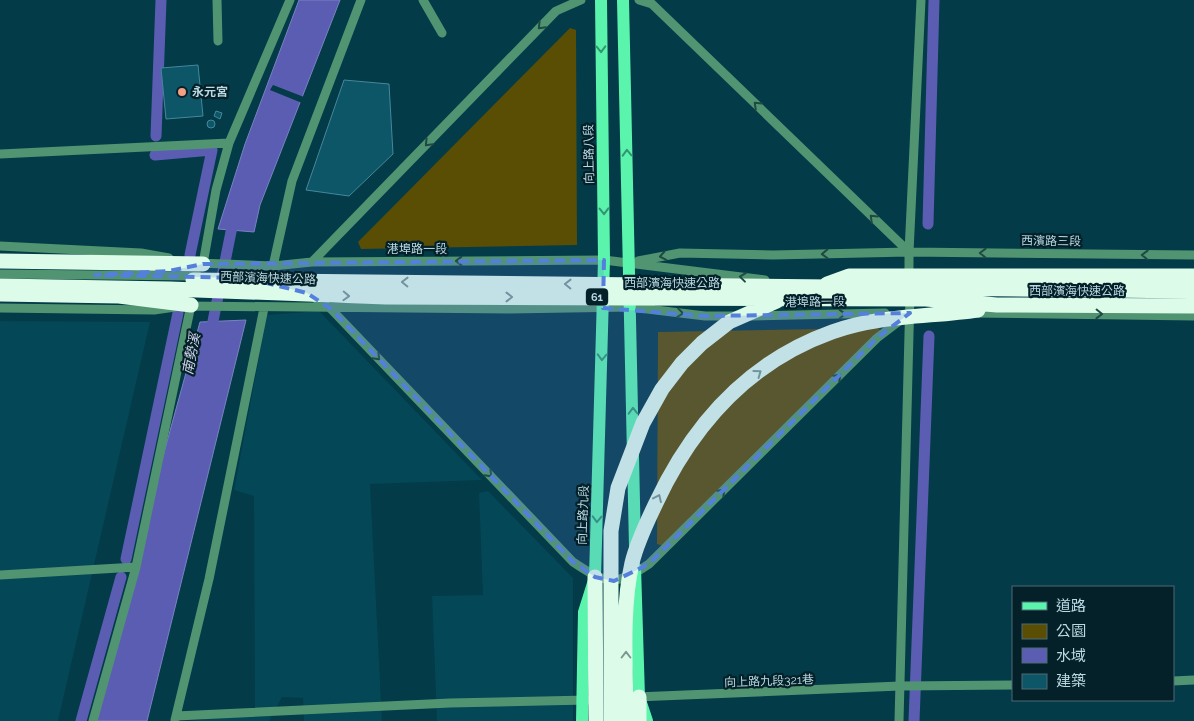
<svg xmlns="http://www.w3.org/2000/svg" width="1194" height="721" viewBox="0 0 1194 721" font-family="Raleway,'Noto Sans TC',sans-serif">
<rect width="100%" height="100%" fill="#033b49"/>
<!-- built -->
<path fill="#044757" d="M319 311 482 480 370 484 382 721H304L303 698 282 697 269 721H187L255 714 254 496 234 490 267 315Z
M0 321 150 322 58 721H0Z
M488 491 573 578V721H437L432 596 483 595 479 493Z"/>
<!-- green -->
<path fill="#594e04" d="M570 28 576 30 577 245 361 249 358 242Z
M879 328 881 333 663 546 657 544 658 332Z"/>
<!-- water -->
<path fill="#5b5db3" stroke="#7882c1" d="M299 0H340L260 205 254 232 218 229 245 144Z
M246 320 147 721H90L200 322Z"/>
<!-- pier -->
<path fill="#033b49" d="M273 85 304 97 302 103 270 90Z"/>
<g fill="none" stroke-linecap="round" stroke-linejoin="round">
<!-- canal -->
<path stroke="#5b5db3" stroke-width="11" d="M156 136 161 0
M155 155 212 150 190 255
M928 224 934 0
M210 336 234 217
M126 559 178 313
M81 721 121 577
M914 721 929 336"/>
</g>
<!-- building -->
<path fill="#0c5668" stroke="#46879a" d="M198 65 203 116 166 119 161 68Z
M344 80 389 84 393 154 349 196 306 190Z
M216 111 222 113 220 119 214 116Z
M207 124a4 4 0 1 1 8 0a4 4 0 1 1-8 0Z"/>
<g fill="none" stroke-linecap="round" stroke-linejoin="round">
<!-- minor -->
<path stroke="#519472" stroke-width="9" d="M217 0 218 41
M423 0 442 33
M639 0 652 4 909 252
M0 154 229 143
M0 246 141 253 169 258
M638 261 680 253 773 255 909 252 1194 255
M312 262 556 11 581 0
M199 263 273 266 312 262 604 260 765 280
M203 264 216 190 229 143 290 0
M273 266 292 181 361 0
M0 274 198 276
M909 279V252L921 0
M311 295 331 309 573 562C606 584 615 587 649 564L877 338 902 319
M187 306 509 309 631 307 651 303
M0 308 154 310 175 307
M639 308 705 316H735
M973 313 1194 316
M751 316 885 313
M0 575 136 567
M1173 681 1194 680
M636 697 900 686 1013 685
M176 716 450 703 588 700
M175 720 209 579 264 308
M93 721 136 567 191 305
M899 721 910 295"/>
<!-- major -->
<path stroke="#5af4ad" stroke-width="12" d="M623 0 635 547
M635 567 639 697 647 721
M582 721 584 612 595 577 604 260 601 0"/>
<!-- highway -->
<path stroke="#ddfbe9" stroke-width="15" d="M0 261 203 264
M0 294 119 296 191 305
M595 577 596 721
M639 697V721"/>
<!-- highway-bridge -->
<path stroke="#ddfbe9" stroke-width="15" d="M193 280 1194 291
M827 284 849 276H1194
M0 286 170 289 386 297 926 299 997 305 1194 306
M611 721V531L618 488 643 423 662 389 682 363 702 343 729 322 777 301
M626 721C626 671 621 611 632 563 637 542 647 522 656 503 693 424 748 362 832 332 879 315 929 317 978 310"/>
</g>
<!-- one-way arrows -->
<defs><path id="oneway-chevron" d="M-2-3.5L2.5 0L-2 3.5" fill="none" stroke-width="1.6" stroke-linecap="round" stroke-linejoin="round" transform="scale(1.25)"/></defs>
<g stroke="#1f4942">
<use href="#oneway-chevron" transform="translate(541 26) rotate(134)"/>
<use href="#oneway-chevron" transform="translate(757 105) rotate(-136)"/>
<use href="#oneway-chevron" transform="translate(428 143) rotate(134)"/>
<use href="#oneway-chevron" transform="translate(873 218) rotate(-136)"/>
<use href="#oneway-chevron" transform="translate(983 253) rotate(-179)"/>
<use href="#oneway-chevron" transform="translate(825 254) rotate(178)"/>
<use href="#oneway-chevron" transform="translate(1145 255) rotate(-179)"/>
<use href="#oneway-chevron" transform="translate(663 256) rotate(169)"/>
<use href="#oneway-chevron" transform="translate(459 261) rotate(180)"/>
<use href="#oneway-chevron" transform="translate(743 277) rotate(-173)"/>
<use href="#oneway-chevron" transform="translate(680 313) rotate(7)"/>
<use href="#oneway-chevron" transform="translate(842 314) rotate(-1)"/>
<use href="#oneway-chevron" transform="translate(1099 314) rotate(1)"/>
<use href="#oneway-chevron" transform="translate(377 357) rotate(46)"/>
<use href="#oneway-chevron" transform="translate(838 377) rotate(-45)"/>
<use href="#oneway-chevron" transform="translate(489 474) rotate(46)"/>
<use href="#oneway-chevron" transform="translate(722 492) rotate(-45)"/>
</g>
<g stroke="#339571">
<use href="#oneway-chevron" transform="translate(601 49) rotate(89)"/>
<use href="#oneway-chevron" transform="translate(627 153) rotate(-92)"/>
<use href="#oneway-chevron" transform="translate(604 211) rotate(89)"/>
<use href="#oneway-chevron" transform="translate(602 357) rotate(92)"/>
<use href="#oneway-chevron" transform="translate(633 411) rotate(-91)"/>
<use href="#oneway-chevron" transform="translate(597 519) rotate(92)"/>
</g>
<g stroke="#7b9892">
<use href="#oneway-chevron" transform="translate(405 282) rotate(-179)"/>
<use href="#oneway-chevron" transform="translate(568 284) rotate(-179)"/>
<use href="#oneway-chevron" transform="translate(346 296) rotate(2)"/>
<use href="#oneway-chevron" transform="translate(509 297)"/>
<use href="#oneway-chevron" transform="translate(758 373) rotate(-36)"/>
<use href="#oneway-chevron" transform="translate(658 498) rotate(-65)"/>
<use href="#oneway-chevron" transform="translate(626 655) rotate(-90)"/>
</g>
<!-- marked area -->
<path fill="#547fdc" fill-opacity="0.2" stroke="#547fdc" stroke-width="4" stroke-dasharray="10 6" stroke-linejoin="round" d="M604 260 603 308 705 316 910 313 877 338 649 564 614 581 595 577 573 562 331 309 307 293 246 278 95 275 169 271 203 264Z"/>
<!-- markers -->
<circle fill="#f39f83" stroke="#042028" stroke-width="2" cx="182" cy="92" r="5"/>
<g text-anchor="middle" stroke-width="4.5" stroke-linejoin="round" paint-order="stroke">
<!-- shield labels -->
<rect fill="#042028" stroke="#83a2ab" stroke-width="1" x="586" y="288.5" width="22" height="17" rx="4"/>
<g font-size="11" font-weight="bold" fill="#bad9e3">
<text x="597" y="301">61</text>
</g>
<!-- poi labels -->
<g font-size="12" font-weight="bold" fill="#bad9e3" stroke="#042028" text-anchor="start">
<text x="192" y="96">永元宮</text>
</g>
<!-- street labels -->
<g font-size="12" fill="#bad9e3" stroke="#042028">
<text transform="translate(589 154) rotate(-91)" y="4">向上路八段</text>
<text transform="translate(1051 241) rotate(1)" y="4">西濱路三段</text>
<text x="417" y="253">港埠路一段</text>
<text transform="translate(268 278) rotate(2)" y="4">西部濱海快速公路</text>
<text x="672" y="287">西部濱海快速公路</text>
<text x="1077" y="295">西部濱海快速公路</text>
<text transform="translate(815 302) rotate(-1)" y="4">港埠路一段</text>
<text transform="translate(583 515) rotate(-88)" y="4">向上路九段</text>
<text transform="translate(769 681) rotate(-2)" y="4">向上路九段321巷</text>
</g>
<!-- water labels -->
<g font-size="14" font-style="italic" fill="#d1d4eb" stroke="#042028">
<text transform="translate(191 354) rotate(-79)" y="5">南勢溪</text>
</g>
</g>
<!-- legend -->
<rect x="1012" y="586" width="162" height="115" fill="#042028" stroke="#4d6a73"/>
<rect x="1022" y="602" width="25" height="8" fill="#5af4ad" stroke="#4d6a73"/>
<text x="1056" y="611" font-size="15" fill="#bad9e3">道路</text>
<rect x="1022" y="624" width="25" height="15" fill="#594e04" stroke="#4d6a73"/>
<text x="1056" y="636" font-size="15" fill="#bad9e3">公園</text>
<rect x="1022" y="648" width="25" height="15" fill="#5b5db3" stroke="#4d6a73"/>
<text x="1056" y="661" font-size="15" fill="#bad9e3">水域</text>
<rect x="1022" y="674" width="25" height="15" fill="#0c5668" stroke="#4d6a73"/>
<text x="1056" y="686" font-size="15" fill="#bad9e3">建築</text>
</svg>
